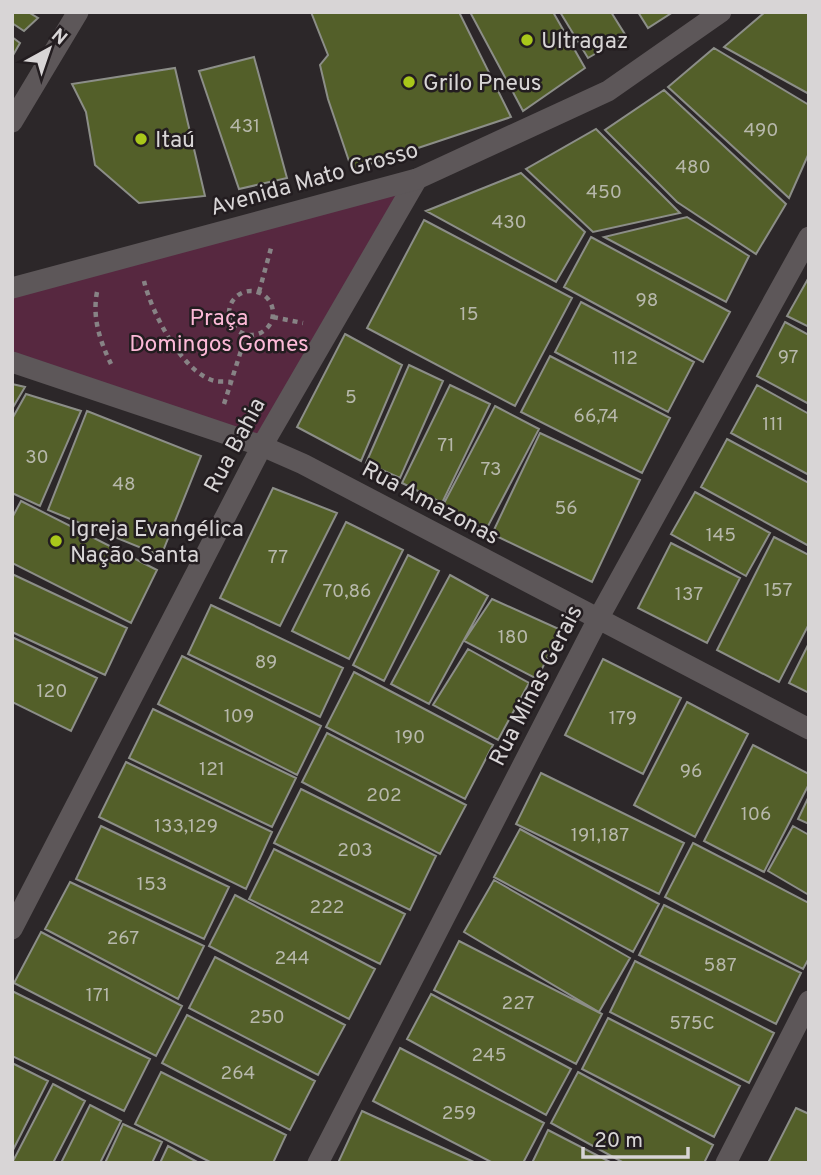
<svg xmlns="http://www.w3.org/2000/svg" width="821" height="1175" viewBox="0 0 821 1175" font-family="Overpass,sans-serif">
<rect width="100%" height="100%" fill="#2c2729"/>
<!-- green -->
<path fill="#572840" d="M403 190 260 436 12 353V296Z"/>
<!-- building -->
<path fill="#535f29" stroke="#8c8e88" stroke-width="2" d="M12 12H28L38 18 24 31 12 23Z
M311 12H459L511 117 352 170 328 99 320 65 328 55Z
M470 12H553L585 68 523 111Z
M560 12H611L626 36 588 58Z
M638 12H673L648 28Z
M765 12H809V94L724 47Z
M12 37 20 43 12 57Z
M714 48 809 105V153L789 198 668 87Z
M254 57 287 178 239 189 199 71Z
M175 68 205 196 139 203 95 165 86 112 72 84Z
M664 90 786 204 756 254 677 202 605 130Z
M596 129 680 213 593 232 526 169Z
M521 173 585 232 556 282 426 211Z
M687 217 749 256 726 302 604 237Z
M424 220 572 298 515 406 367 328Z
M591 237 730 312 703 362 564 287Z
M809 277V327L787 316Z
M581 302 694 362 668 412 555 352Z
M785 322 809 335V404L757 376Z
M345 334 402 365 361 461 297 427Z
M550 356 670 418 642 473 521 412Z
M409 365 443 381 400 478 366 463Z
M12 384 25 387 12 409Z
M450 385 490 404 442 503 402 483Z
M757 385 809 414V475L731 433Z
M26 394 81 411 40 506 12 493V419Z
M495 406 539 429 486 530 442 507Z
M87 411 201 456 161 556 48 510Z
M540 433 640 480 592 582 492 534Z
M727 439 809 483V546L701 487Z
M273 488 337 513 280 626 220 598Z
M695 492 770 533 746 576 671 534Z
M21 501 157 570 131 623 12 563V518Z
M346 522 403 550 349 659 292 631Z
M774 537 809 555V624L779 682 717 650Z
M671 543 740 578 707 643 638 608Z
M408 555 439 571 384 681 353 665Z
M12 574 127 628 105 675 12 632Z
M450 575 488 596 429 704 391 684Z
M492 599 561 630 537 679 464 641Z
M211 605 343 668 320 717 188 654Z
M12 637 97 678 71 731 12 702Z
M809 643V693L789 683Z
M468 649 529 683 498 740 433 705Z
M182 656 321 726 297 775 158 704Z
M603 659 681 698 643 774 565 735Z
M354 672 493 745 465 799 326 727Z
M687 702 748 734 695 837 634 805Z
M153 709 296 778 272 827 129 758Z
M327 733 466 805 440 854 302 782Z
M753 745 809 774V784L764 872 704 841Z
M126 762 272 832 246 889 99 817Z
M541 773 684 843 659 894 516 824Z
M301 789 436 856 410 910 274 843Z
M809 796V824L798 819Z
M101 826 229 887 204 939 76 879Z
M793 826 809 835V895L768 871Z
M520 829 659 904 633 952 494 877Z
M693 843 809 903V958L803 969 665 897Z
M274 849 405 914 380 964 249 899Z
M494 880 630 958 599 1012 464 932Z
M70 882 204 946 178 999 45 929Z
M235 895 375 969 349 1019 209 946Z
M664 905 801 973 776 1024 639 955Z
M41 932 182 1006 156 1056 14 983Z
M459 941 602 1014 576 1064 434 990Z
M215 957 345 1025 318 1075 189 1008Z
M635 961 774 1033 749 1083 610 1012Z
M12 991 150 1059 124 1111 12 1056Z
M431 994 571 1069 546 1115 407 1039Z
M187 1015 315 1081 290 1130 162 1063Z
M608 1018 740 1086 714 1137 582 1069Z
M400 1048 544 1123 523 1163H493L373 1101Z
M12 1063 48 1081 12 1152Z
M161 1072 286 1135 273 1163H212L135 1124Z
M578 1072 713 1145 704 1163H624L551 1123Z
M53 1084 85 1101 53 1163H12Z
M90 1105 121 1121 100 1163H61Z
M796 1108 809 1114V1163H768Z
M362 1111 476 1163H338Z
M123 1124 162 1142 152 1163H105Z
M548 1130 612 1163H532Z
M168 1146 199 1163H160Z"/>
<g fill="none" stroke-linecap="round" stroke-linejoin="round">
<!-- path -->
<path stroke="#878385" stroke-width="4.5" stroke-dasharray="5 5" stroke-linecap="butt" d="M144 281C151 311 182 373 215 381 220 382 226 381 231 382
M229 313a22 22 0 1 1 44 0a22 22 0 1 1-44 0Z
M97 292C92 318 100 341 111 364
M259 292 271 248
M273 317 303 323
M224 404 246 335"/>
<!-- minor -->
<path stroke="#5d5759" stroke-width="21" d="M12 122 78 12
M12 362 262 446 303 464 809 729
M12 929 262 446 417 179
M318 1163 598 619 809 237
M726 1163 809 1001"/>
<!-- secondary -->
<path stroke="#5d5759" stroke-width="21" d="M12 288 417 179 608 91 721 12"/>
</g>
<!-- markers -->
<g fill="#a9c71a" stroke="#231d20" stroke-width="2.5">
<circle cx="527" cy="40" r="7"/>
<circle cx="409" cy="82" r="7"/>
<circle cx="141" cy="139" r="7"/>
<circle cx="56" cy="541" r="7"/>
</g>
<g text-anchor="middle" stroke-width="5" stroke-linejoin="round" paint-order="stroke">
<!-- number labels -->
<g font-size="19" fill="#b7b8ab">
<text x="245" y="132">431</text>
<text x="761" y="136">490</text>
<text x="693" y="173">480</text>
<text x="604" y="198">450</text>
<text x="509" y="228">430</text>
<text x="647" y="306">98</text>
<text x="469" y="320">15</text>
<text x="788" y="363">97</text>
<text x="625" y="364">112</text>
<text x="351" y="403">5</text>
<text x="596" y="422">66,74</text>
<text x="773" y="430">111</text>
<text x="446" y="451">71</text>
<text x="37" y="463">30</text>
<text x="491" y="475">73</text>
<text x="124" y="490">48</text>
<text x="566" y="514">56</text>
<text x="721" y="541">145</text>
<text x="278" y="563">77</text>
<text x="778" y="596">157</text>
<text x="347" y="597">70,86</text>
<text x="689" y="600">137</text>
<text x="513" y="643">180</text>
<text x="266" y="668">89</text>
<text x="52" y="697">120</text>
<text x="239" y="722">109</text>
<text x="623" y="724">179</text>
<text x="410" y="743">190</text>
<text x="212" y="775">121</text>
<text x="691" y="777">96</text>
<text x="384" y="801">202</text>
<text x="756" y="820">106</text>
<text x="186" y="832">133,129</text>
<text x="600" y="841">191,187</text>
<text x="355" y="856">203</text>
<text x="152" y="890">153</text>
<text x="327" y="913">222</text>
<text x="123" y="944">267</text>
<text x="292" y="964">244</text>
<text x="720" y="971">587</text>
<text x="98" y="1001">171</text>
<text x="518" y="1009">227</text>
<text x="267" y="1023">250</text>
<text x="692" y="1029">575C</text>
<text x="489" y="1061">245</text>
<text x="238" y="1079">264</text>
<text x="459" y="1119">259</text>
</g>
<!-- poi labels -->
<g font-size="23" fill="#d8d5d6" stroke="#231d20" text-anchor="start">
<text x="541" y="48">Ultragaz</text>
<text x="423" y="90">Grilo Pneus</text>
<text x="155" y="147">Itaú</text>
<text x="70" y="536">Igreja Evangélica<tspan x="70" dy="26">Nação Santa</tspan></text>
</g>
<!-- street labels -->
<g font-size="23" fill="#d8d5d6" stroke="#231d20">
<text transform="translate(314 178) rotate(-16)" y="8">Avenida Mato Grosso</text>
<text transform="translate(234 445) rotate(-62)" y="8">Rua Bahia</text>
<text transform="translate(431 502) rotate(28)" y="8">Rua Amazonas</text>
<text transform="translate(535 685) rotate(-63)" y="8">Rua Minas Gerais</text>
</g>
<!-- park labels -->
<g font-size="23" fill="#fcb9d7" stroke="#231d20">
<text x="219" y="325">Praça<tspan x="219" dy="26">Domingos Gomes</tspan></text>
</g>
</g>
<!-- border -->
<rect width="821" height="1175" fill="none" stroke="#d8d5d6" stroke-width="28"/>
<!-- north arrow -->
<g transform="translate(49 49) rotate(40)" stroke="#231d20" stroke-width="5" paint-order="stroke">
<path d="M0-5L12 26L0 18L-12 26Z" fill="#d8d5d6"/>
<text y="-10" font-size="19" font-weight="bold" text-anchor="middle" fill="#d8d5d6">N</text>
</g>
<!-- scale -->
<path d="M583 1147v10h105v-10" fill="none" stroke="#d8d5d6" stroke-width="3.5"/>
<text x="594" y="1147" font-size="21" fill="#d8d5d6" stroke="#231d20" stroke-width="5" paint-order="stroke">20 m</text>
</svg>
